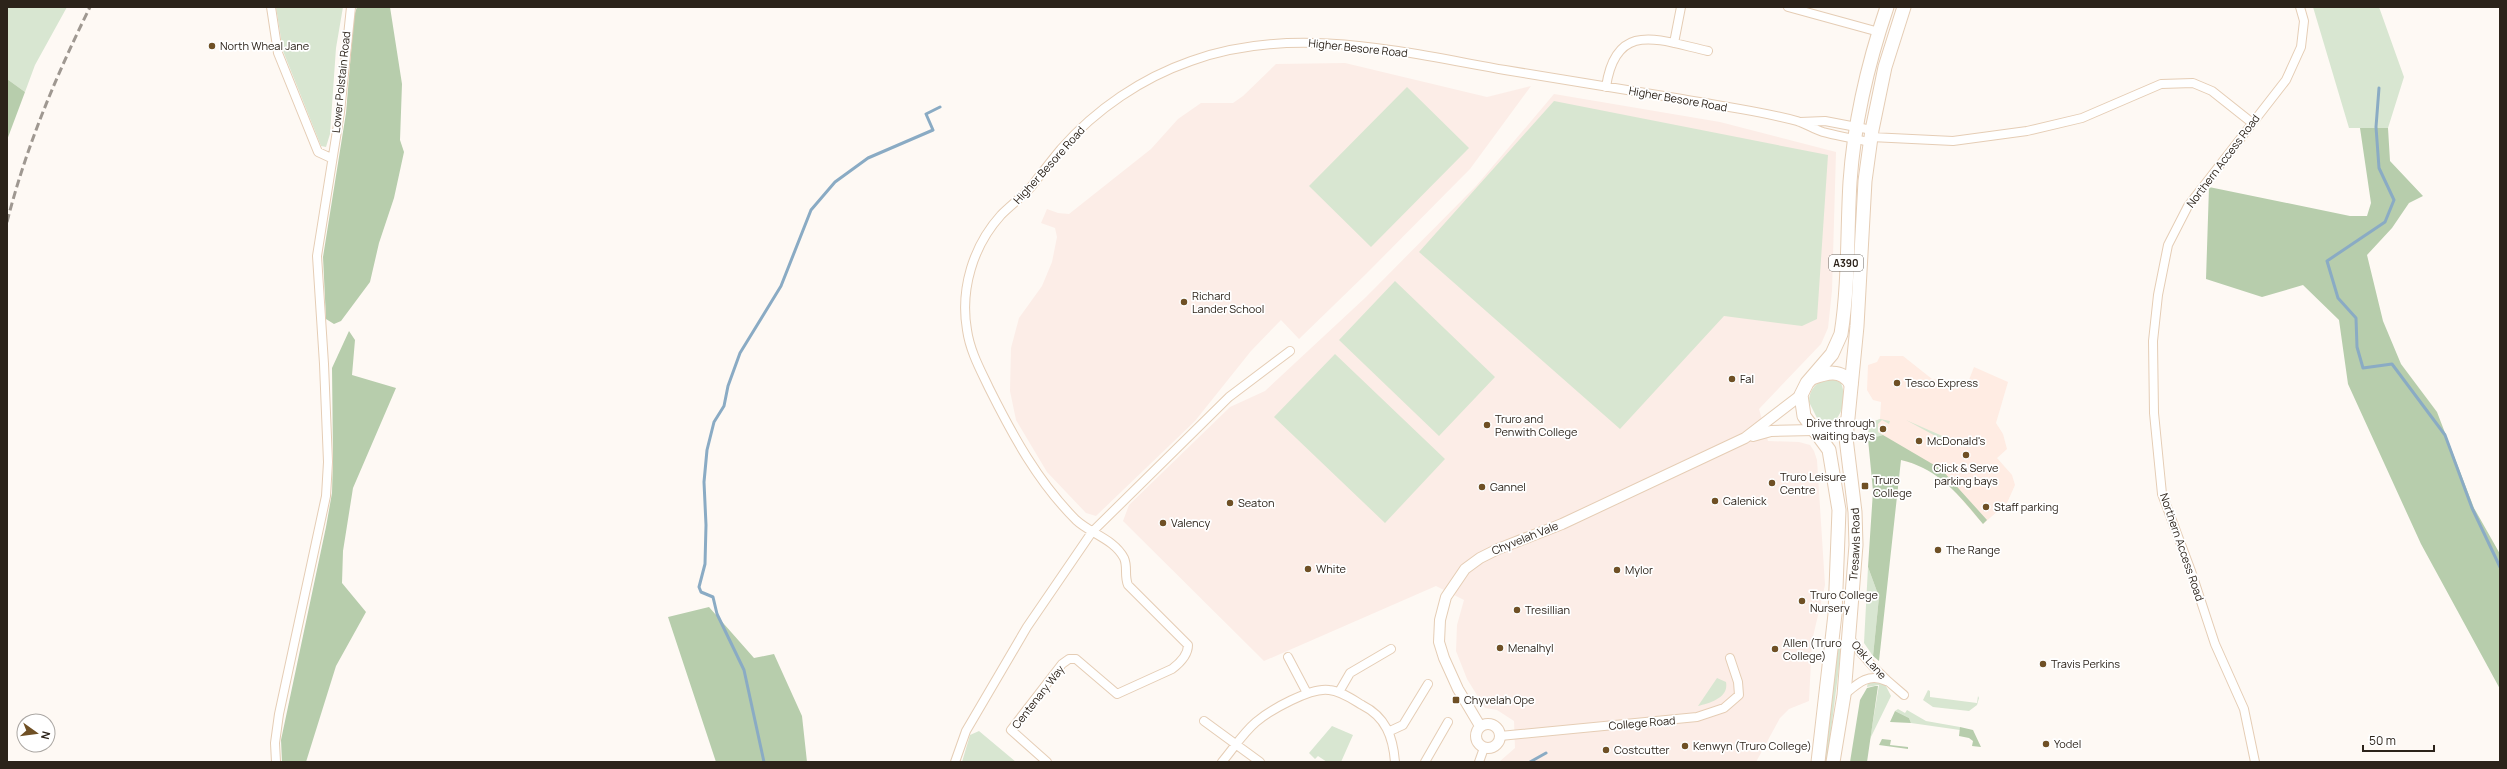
<svg xmlns="http://www.w3.org/2000/svg" width="2507" height="769" viewBox="0 0 2507 769" font-family="Manrope,sans-serif">
<rect width="100%" height="100%" fill="#fef9f4"/>
<!-- commercial -->
<path fill="#ffece3" d="M1880 356H1903L1932 379 1967 385 1974 367 2008 382 1996 423 2003 434 2007 449 1997 458 2012 475 2015 485 2007 503 1983 524 1944 479 1921 466 1901 460 1903 448 1883 435 1868 439 1869 423 1880 419 1881 402 1873 400 1867 390 1868 365 1877 362Z"/>
<!-- education -->
<path fill="#fcede7" d="M1345 63 1487 97 1531 86 1470 169 1367 273 1299 339 1281 320 1251 351 1195 421 1096 516 1086 513 1047 472 1016 420 1010 391 1011 348 1019 318 1042 286 1052 262 1057 237 1055 228 1041 223 1047 209 1058 213 1069 214 1151 149 1178 119 1201 103H1233L1243 96 1276 64Z
M1554 94 1720 122 1836 152 1832 291 1828 328 1821 344 1759 409 1768 441 1799 442 1810 445 1814 451 1817 460 1825 585 1812 641 1809 701 1789 709 1780 718 1756 762H1499L1515 748 1514 721 1497 710 1485 708 1467 679 1456 651 1457 625 1464 600 1436 586 1264 661 1123 521 1129 505 1230 407 1265 391 1366 297 1476 186Z"/>
<!-- green -->
<path fill="#d8e6d1" d="M7 7H67L35 65 25 92 7 79Z
M276 7H343L336 48 330 134 326 147 321 146 283 51Z
M2313 7H2379L2404 77 2388 128H2349Z
M1407 87 1469 148 1371 247 1309 186Z
M1554 101 1828 155 1817 319 1802 326 1724 316 1620 429 1419 252Z
M1395 281 1495 377 1439 436 1339 340Z
M1335 354 1445 459 1385 523 1274 417Z
M1830 377 1841 383C1847 397 1843 417 1830 424L1818 420 1809 402C1809 389 1817 381 1830 377Z
M1880 419 1890 421 1889 424 1882 420 1878 424V432L1883 435 1868 439 1869 423Z
M1906 420 1956 442 1952 445Z
M1868 567 1879 597 1873 656 1864 643Z
M1836 643H1842L1827 762H1822Z
M1717 678 1726 682C1729 698 1710 703 1698 706Z
M1874 681 1885 684 1891 696 1870 739 1879 685 1867 687 1868 682Z
M1928 690 1930 691V697L1977 703 1978 696 1979 698 1977 705 1969 711 1933 707 1923 700Z
M1898 709 1905 713 1907 710 1926 721 1960 727V730L1911 723 1909 718 1895 711Z
M1332 726 1353 735 1341 762H1327L1318 756 1315 759 1309 753Z
M979 731 1016 762H962L970 735Z"/>
<!-- forest -->
<path fill="#b7cdac" d="M357 7H390L402 84 400 140 404 152 394 198 379 243 370 282 341 321 334 324 326 319 323 257 346 113 354 16Z
M7 79 25 92 7 140Z
M2360 128H2388L2390 161 2423 196 2409 203 2392 228 2367 255 2383 321 2401 364 2437 412 2474 508 2500 554V689L2421 544 2348 384 2339 320 2303 285 2262 297 2206 279 2209 187 2350 216H2367L2371 203Z
M349 331 355 340 352 375 396 388 353 488 343 551 342 583 366 612 336 666 306 762H282L281 740 326 527 332 493 333 458 332 368Z
M1883 435 1941 469 1987 520 1983 524C1959 495 1939 469 1901 460L1879 661 1873 656 1879 597 1868 567 1873 491 1868 439Z
M709 607 754 658 774 654 802 716 807 762H716L668 617Z
M1875 686H1878L1867 762H1850L1860 700 1867 688Z
M1895 711 1909 718 1911 723 1890 722Z
M1960 727 1973 730 1981 747 1972 746 1973 741 1969 738 1959 736Z
M1882 739 1891 740 1890 745 1908 747V749L1879 745Z"/>
<g fill="none" stroke-linecap="round" stroke-linejoin="round">
<!-- stream -->
<path stroke="#8aabc4" stroke-width="3" d="M2379 88 2376 127 2379 168 2394 200 2385 222 2327 261 2338 298 2356 318 2357 347 2363 368 2392 364 2445 435 2472 508 2500 567
M764 762 744 670 717 614 713 597 701 592 699 587 705 564 706 525 704 482 707 450 714 422 724 406 728 386 740 353 781 286 811 210 835 182 868 158 933 130 926 114 940 107
M1530 762 1546 753"/>
<!-- minor casing -->
<g stroke="#e5cdb5" stroke-width="10">
<path id="minor" d="M271 7 278 53 318 152 331 158
M1788 7 1879 32
M1674 43 1681 7
M1606 87C1616 20 1658 40 1708 51
M1800 122 1825 121 1872 130
M1871 137 1953 141 2027 131 2082 118 2161 84 2193 83 2212 91 2251 122
M1849 637C1864 659 1883 678 1904 695
M1288 657 1307 693
M1339 692 1350 673 1391 649
M1844 695C1856 685 1868 672 1886 681
M1204 721 1260 762
M1390 731 1403 725 1428 684
M1500 736 1697 717 1724 708 1739 695 1738 682 1730 658
M276 762 275 743 279 714 326 496 328 462 324 364 317 256 340 112 351 7
M955 762 966 731 1027 627 1092 532 1229 397 1290 351
M1047 762 1011 730 1062 664 1069 659H1076L1117 694 1172 669C1180 663 1188 655 1188 645L1128 585C1124 575 1128 567 1124 558 1114 539 1091 534 1076 520 1038 482 1013 436 989 388 980 369 970 351 967 330 960 289 973 246 1001 215 1011 205 1022 197 1031 187 1041 174 1051 161 1061 149 1096 109 1142 78 1191 61 1293 24 1402 52 1505 70 1564 80 1623 89 1682 99 1720 106 1760 111 1797 121 1806 124 1814 129 1823 132 1838 136 1854 139 1870 142
M1222 762C1233 749 1243 733 1256 722 1270 710 1311 687 1329 690 1341 691 1352 699 1362 705 1386 717 1393 737 1395 762
M1425 762 1448 722
M1479 762 1484 748
M2255 762 2244 709 2215 644 2191 571 2162 494 2154 413 2153 341 2158 295 2168 245 2188 206 2286 80 2301 47 2304 21 2300 7"/>
</g>
<!-- tertiary casing -->
<g stroke="#e5cdb5" stroke-width="12">
<path id="tertiary" d="M1753 436 1771 431 1814 430
M1476 736a12 12 0 1 1 24 0a12 12 0 1 1-24 0Z
M1480 726 1458 689 1444 658 1439 642 1440 620 1446 597 1465 569 1480 558 1498 549 1562 524 1745 438 1801 395"/>
</g>
<!-- trunk casing -->
<g stroke="#e5cdb5" stroke-width="15">
<g id="trunk">
<path d="M1812 378C1826 373 1841 368 1851 384"/>
<path d="M1815 431 1831 429 1847 422"/>
<path d="M1818 762 1835 614 1839 510 1829 450 1804 416 1801 395 1807 383 1832 354 1841 334C1849 284 1847 232 1850 182 1854 123 1868 63 1887 7"/>
<path id="s1" d="M1833 762 1844 695 1856 545 1855 512 1846 438 1857 326 1865 181 1872 130 1885 67 1904 7"/>
</g>
</g>
<!-- minor -->
<use href="#minor" stroke="#fff" stroke-width="8"/>
<!-- tertiary -->
<use href="#tertiary" stroke="#fff" stroke-width="10"/>
<!-- trunk -->
<use href="#trunk" stroke="#fff" stroke-width="13"/>
<!-- rail -->
<path stroke="#9f9891" stroke-width="3" stroke-dasharray="8 4" stroke-linecap="butt" d="M7 222C26 147 56 76 90 7"/>
</g>
<!-- markers -->
<g fill="#6f5025" stroke="#fff" stroke-width="1.5">
<circle cx="212" cy="46" r="4"/>
<circle cx="1184" cy="302" r="4"/>
<circle cx="1732" cy="379" r="4"/>
<circle cx="1897" cy="383" r="4"/>
<circle cx="1487" cy="425" r="4"/>
<circle cx="1883" cy="429" r="4"/>
<circle cx="1919" cy="441" r="4"/>
<circle cx="1966" cy="455" r="4"/>
<circle cx="1772" cy="483" r="4"/>
<rect x="1861" y="482" width="8" height="8" rx="2"/>
<circle cx="1482" cy="487" r="4"/>
<circle cx="1715" cy="501" r="4"/>
<circle cx="1230" cy="503" r="4"/>
<circle cx="1986" cy="507" r="4"/>
<circle cx="1163" cy="523" r="4"/>
<circle cx="1938" cy="550" r="4"/>
<circle cx="1308" cy="569" r="4"/>
<circle cx="1617" cy="570" r="4"/>
<circle cx="1802" cy="601" r="4"/>
<circle cx="1517" cy="610" r="4"/>
<circle cx="1500" cy="648" r="4"/>
<circle cx="1775" cy="649" r="4"/>
<circle cx="2043" cy="664" r="4"/>
<rect x="1452" y="696" width="8" height="8" rx="2"/>
<circle cx="2046" cy="744" r="4"/>
<circle cx="1685" cy="746" r="4"/>
<circle cx="1606" cy="750" r="4"/>
</g>
<g text-anchor="middle" stroke-width="3.5" stroke-linejoin="round" paint-order="stroke">
<!-- shield labels -->
<rect fill="#fff" stroke="#6b655f" stroke-width="1" x="1829" y="255" width="34" height="16" rx="3"/>
<g font-size="10" font-weight="bold" fill="#2c231a">
<text x="1846" y="267">A390</text>
</g>
<!-- poi labels -->
<g font-size="11" fill="#2c231a" stroke="#fff" text-anchor="start">
<text x="220" y="50">North Wheal Jane</text>
<text x="1192" y="300">Richard<tspan x="1192" dy="13">Lander School</tspan></text>
<text x="1740" y="383">Fal</text>
<text x="1905" y="387">Tesco Express</text>
<text x="1495" y="423">Truro and<tspan x="1495" dy="13">Penwith College</tspan></text>
<text x="1875" y="427" text-anchor="end">Drive through<tspan x="1875" dy="13">waiting bays</tspan></text>
<text x="1927" y="445">McDonald's</text>
<text x="1966" y="472" text-anchor="middle">Click &amp; Serve<tspan x="1966" dy="13">parking bays</tspan></text>
<text x="1780" y="481">Truro Leisure<tspan x="1780" dy="13">Centre</tspan></text>
<text x="1873" y="484">Truro<tspan x="1873" dy="13">College</tspan></text>
<text x="1490" y="491">Gannel</text>
<text x="1723" y="505">Calenick</text>
<text x="1238" y="507">Seaton</text>
<text x="1994" y="511">Staff parking</text>
<text x="1171" y="527">Valency</text>
<text x="1946" y="554">The Range</text>
<text x="1316" y="573">White</text>
<text x="1625" y="574">Mylor</text>
<text x="1810" y="599">Truro College<tspan x="1810" dy="13">Nursery</tspan></text>
<text x="1525" y="614">Tresillian</text>
<text x="1783" y="647">Allen (Truro<tspan x="1783" dy="13">College)</tspan></text>
<text x="1508" y="652">Menalhyl</text>
<text x="2051" y="668">Travis Perkins</text>
<text x="1464" y="704">Chyvelah Ope</text>
<text x="2054" y="748">Yodel</text>
<text x="1693" y="750">Kenwyn (Truro College)</text>
<text x="1614" y="754">Costcutter</text>
</g>
<!-- street labels -->
<g font-size="11" fill="#2c231a" stroke="#fff">
<text transform="translate(1358 48) rotate(6)" y="4">Higher Besore Road</text>
<text transform="translate(341 82) rotate(-84)" y="4">Lower Polstain Road</text>
<text transform="translate(1678 99) rotate(10)" y="4">Higher Besore Road</text>
<text transform="translate(2223 161) rotate(-53)" y="4">Northern Access Road</text>
<text transform="translate(1049 165) rotate(-48)" y="4">Higher Besore Road</text>
<text transform="translate(1525 538) rotate(-22)" y="4">Chyvelah Vale</text>
<text dy="4" stroke="none"><textPath href="#s1" startOffset="219">Tresawls Road</textPath></text>
<text transform="translate(2182 547) rotate(71)" y="4">Northern Access Road</text>
<text transform="translate(1869 660) rotate(49)" y="4">Oak Lane</text>
<text transform="translate(1038 697) rotate(-52)" y="4">Centenary Way</text>
<text transform="translate(1642 723) rotate(-5)" y="4">College Road</text>
</g>
</g>
<!-- border -->
<rect width="2507" height="769" fill="none" stroke="#2c231a" stroke-width="16"/>
<!-- north arrow -->
<g transform="translate(36 733) rotate(104)"><circle r="19" fill="#ffffff" stroke="#aba7a3"/>
<path d="M0-3L7 15L0 10L-7 15Z" fill="#6f5025"/>
<text y="-6" font-size="11" font-weight="bold" text-anchor="middle" fill="#2c231a">N</text>
</g>
<!-- scale -->
<path d="M2363 745v6h71v-6" fill="none" stroke="#2c231a" stroke-width="2"/>
<text x="2369" y="745" font-size="12" fill="#2c231a" stroke="#ffffff" stroke-width="3" paint-order="stroke">50 m</text>
</svg>
